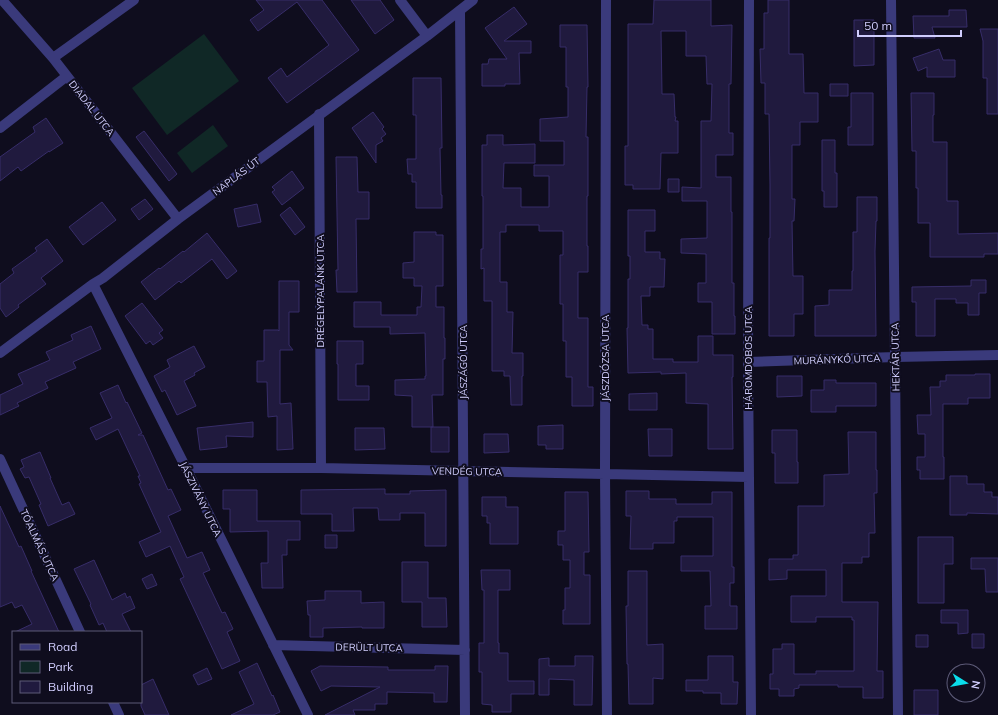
<svg xmlns="http://www.w3.org/2000/svg" width="998" height="715" viewBox="0 0 998 715" font-family="Mulish,sans-serif">
<rect width="100%" height="100%" fill="#0f0d1e"/>
<!-- green -->
<path fill="#102826" d="M204 34 239 81 167 135 132 88Z
M213 125 228 146 192 173 177 153Z"/>
<!-- building -->
<path fill="#201a3e" stroke="#372d69" d="M256 0H322L359 50 287 103 268 78 281 68 287 77 329 45 297 2 258 31 250 20 264 10Z
M351 0H380L394 20 375 34Z
M654 0H711V26L732 25 731 84H729V133H733V155H716V177H731V212H732V283H734V316H735V334H712V302H698V283H706V254L681 253V239L707 238V201H682V187L701 188V121H711L712 84H707L706 56H686V31H661L662 94H674L675 117H676L675 121H678V153H661L660 189H633V185H625V146H628V24H653Z
M768 0H789V54H803L804 93H818V122H800V145H792V199H795L794 221H792L793 276H803V314H794V336H769V238H770V185L769 114H765V83H761L760 49H764V13H768Z
M514 7 527 24 504 41H531V53H519L520 84H505V86H482V64H488L489 59H507L485 28Z
M949 10H966L967 27H932L935 38H914L913 16H949Z
M854 20H874V65L854 66Z
M560 25H587L588 87H587L586 137H588V196H587V246H588V272H578V318H588V387H593V406H572V377H566V341H563V304H560V255H563V231H539V225H506V232H500V282H507V312H513L512 353H523V376H522V405H511L510 376H504V371H492V301H484V268L481 269V249H483V196H482V145H487V135H503V145L535 144V163H504L503 188H521V207H549V176H534V165H564V141H540V119L568 117V87H566V47H560Z
M980 29H998V114H987V78H983V41Z
M939 49 943 60H955V77H927V67L918 71 913 58Z
M413 78H441L442 148H440L441 195H442V208H416V182H412V174H408L407 159H416V115H413Z
M830 84H848V96H830Z
M851 93H873V145H848V127H851Z
M911 93H934V115H933V142H947V201H958V234L998 233V254H984V257H930V223H918V188H916V151H912Z
M373 112 384 127 382 129 386 134 381 138 383 141 376 145V163L352 128Z
M46 118 63 143 49 152V151L21 171 18 167 0 181V157L35 132 33 127Z
M144 131 177 174 169 181 136 137Z
M822 140H835V173H837V207H824V191H822Z
M336 157H357L358 192H369V219H356L357 292H337L336 270H338Z
M292 171 304 188 282 205 272 192 275 190 272 187Z
M668 179H679V192H668Z
M857 197H877V221H876L875 251 876 336H815V306L829 305V290H852V271H853V232H857Z
M145 199 153 209 139 220 131 209Z
M102 202 116 220 83 245 69 227Z
M257 204 261 222 238 227 234 209Z
M290 207 305 227 295 235 280 215Z
M628 210H655V231H645V252H660V259H665L664 287H650V296H641L642 325H648V329H653V359H673V362H698V336H713V355H733V377H732L733 449H708V404L686 403V373L661 374V372L628 373 627 328H628V279H630V256H628Z
M414 232H436V235H443V286H436V307H444V338H445V359H443V395H432L433 427H412V396L395 395V380L425 379V376H426L425 333 390 334V327H354V302H381V315H417V307H421L422 286H414V278H403V263L414 262Z
M207 233 237 271 227 279 212 259 181 283 179 281 155 300 141 282 159 268 160 269 183 251 184 252Z
M47 239 63 261 41 278 46 284 18 305 19 307 6 317 0 308V284L14 273 12 269 37 251 35 248Z
M971 280H986V293H979V315H968V303H956V299H935V336H916V302H912V287L971 286Z
M279 281H299V312H289V345L293 350H280V404L291 403 293 449 277 450V416L268 417 267 382H257V361H264V330H278L279 331Z
M142 303 163 330 159 333 163 338 153 345 150 341 146 344 125 316Z
M91 326 101 349 73 362 76 368 45 382 48 388 17 403 19 406 0 415V395L23 384 18 374 50 360 46 352 73 340 71 335Z
M337 341H363V364H356V386H369V400H338V364H337Z
M194 346 205 367 194 373 195 375 184 381 196 406 177 415 165 390 162 392 154 376 170 367 167 360Z
M975 374H990V398H968V404H943V457H944V479H920V470H917V457H925V434H918L917 415H931L930 387H940V381H946V375H975Z
M777 376H802V396L777 397Z
M824 380H836V383H876V406H836V412H811V390H824Z
M118 385 126 403 127 402 142 433 138 435H143L168 490 171 489 181 510 168 516 187 558 202 552 210 570 203 573 222 613 225 612 233 629 227 632 240 661 222 669 180 579 184 577 170 546 146 557 139 542 161 532 139 484 141 483 138 476H140L118 429 96 440 90 428 112 418 100 393Z
M657 393V410H629V394Z
M253 422V437L226 436 227 447 200 450 197 428Z
M563 425V449H546V445H538V426Z
M431 427H449V452H431Z
M355 428H384L385 449 355 450Z
M648 429H672V456H649Z
M772 430H797V462H798V483H775V453H772Z
M848 432H876V470H877V493H874L875 533H869V557H862V563H842V602H878L877 671H883V698H863V687H838V685H799V688L794 689V696H779V689H770V674H773V649H782V644H794V674H816V671H854V620H852V617H816V622H791V596H826V570H787V579L769 580V559H793V555H798V506H824V475L849 474Z
M484 434H508L509 452 484 453Z
M40 452 51 478H50L62 505 69 502 75 514 48 526 39 505 41 504 29 477 25 478 20 469 24 467 21 460Z
M950 476H967V484H984V492H992V497H998V514L967 513V515H950Z
M385 489V494H410V491L446 490V546H425V513H400V520H379L378 508H353L354 531H332V514H301V490Z
M223 490H257V521H300V540H287V555H282L283 588H262L261 563H268V531L230 532V509H223Z
M626 491H649V499H676V504H712V492H732V567H734V583H730V606H737V629H705V606H711L710 571H681V556H713V517H677V521H674V543H653V549H630L631 516H626Z
M565 492H588L589 552H584V575H590V624H563V610H565V588H570V560H563V545H558V531H565Z
M482 497H506V507H518V544H490V523H487V516H482Z
M0 506 19 547 21 546 32 571H31L59 632H15L32 624 22 605 15 608 12 602 0 607Z
M325 535H337V548H325Z
M918 537H953V564H944V603H918Z
M971 558H998V592H986L985 569H971Z
M94 560 112 600 125 593 127 598 130 596 135 608 122 614 131 632H107L103 623 99 625 90 605 91 604 74 569Z
M402 562H428V598H446L447 627H422V602H402Z
M481 570H510V590H498V643H499V653H508V681H534V694H511V712H492V705L482 704V672H479V643H484V590H482Z
M628 571H647V645L663 644V679L653 678V704H629L628 664H627L626 606H628Z
M152 574 157 585 147 589 142 579Z
M325 591H361V603L384 602V628H362V627L323 628V637H310V615H308L307 601 325 600Z
M941 610H968V633L958 634V623H941Z
M972 634H984V648H972Z
M916 635H928V647H916Z
M575 656H593L592 705H574V680L549 679V695H539V659L549 658V666H575Z
M708 656H733V682H738L737 704H721V693H703V691H686V680H708Z
M257 663 272 696 273 695 280 712 273 715H231L254 704 239 672Z
M320 666 388 667V670H435V666H448L447 702H434V693L387 692V704H375V710H353L355 715H325L380 687 331 686 321 691 311 671Z
M207 668 212 679 198 685 193 675Z
M153 679 169 715H145L141 706V685Z
M914 690H938V715H914Z"/>
<g fill="none" stroke-linecap="round" stroke-linejoin="round">
<!-- minor -->
<path stroke="#3a3a7b" stroke-width="10" d="M2 0 53 58 178 219
M400 0 427 36
M606 0 605 473 607 715
M749 0 748 362 751 715
M891 0 895 357 898 715
M460 10 465 715
M53 58 134 0
M319 114 321 468
M0 128 67 76
M93 284 186 468 308 715
M0 353 93 284 103 278 178 219 427 36 473 0
M748 362 895 357 998 355
M0 459 80 632
M186 468H321L749 477
M273 645 465 650
M113 702 119 715"/>
</g>
<g text-anchor="middle" stroke-width="4" stroke-linejoin="round" paint-order="stroke">
<!-- street labels -->
<g font-size="10" fill="#d0cdfd" stroke="#0f0d1e">
<text transform="translate(92 108) rotate(52)" y="4">DIADAL UTCA</text>
<text transform="translate(236 176) rotate(-37)" y="4">NAPLÁS ÚT</text>
<text transform="translate(320 291) rotate(-90)" y="4">DRÉGELYPALÁNK UTCA</text>
<text transform="translate(895 357) rotate(-91)" y="4">HEKTÁR UTCA</text>
<text transform="translate(605 358) rotate(-90)" y="4">JÁSZDÓZSA UTCA</text>
<text transform="translate(748 358) rotate(-90)" y="4">HÁROMDOBOS UTCA</text>
<text transform="translate(837 359) rotate(-2)" y="4">MURÁNYKŐ UTCA</text>
<text transform="translate(463 362) rotate(-90)" y="4">JÁSZÁGÓ UTCA</text>
<text transform="translate(467 471) rotate(1)" y="4">VENDÉG UTCA</text>
<text transform="translate(201 499) rotate(64)" y="4">JÁSZIVÁNY UTCA</text>
<text transform="translate(40 545) rotate(65)" y="4">TÓALMÁS UTCA</text>
<text transform="translate(369 647) rotate(1)" y="4">DERÜLT UTCA</text>
</g>
</g>
<!-- legend -->
<rect x="12" y="631" width="130" height="72" fill="#0f0d1e" stroke="#5c5a77"/>
<rect x="20" y="644" width="20" height="6" fill="#3a3a7b" stroke="#5c5a77"/>
<text x="48" y="651" font-size="12" fill="#d0cdfd">Road</text>
<rect x="20" y="661" width="20" height="12" fill="#102826" stroke="#5c5a77"/>
<text x="48" y="671" font-size="12" fill="#d0cdfd">Park</text>
<rect x="20" y="681" width="20" height="12" fill="#201a3e" stroke="#5c5a77"/>
<text x="48" y="691" font-size="12" fill="#d0cdfd">Building</text>
<!-- north arrow -->
<g transform="translate(966 683) rotate(101)"><circle r="19" fill="#0f0d1e" stroke="#5c5a77"/>
<path d="M0-3L7 15L0 10L-7 15Z" fill="#0bddeb"/>
<text y="-6" font-size="11" font-weight="bold" text-anchor="middle" fill="#d0cdfd">N</text>
</g>
<!-- scale -->
<path d="M858 30v6h103v-6" fill="none" stroke="#d0cdfd" stroke-width="2"/>
<text x="864" y="30" font-size="12" fill="#d0cdfd" stroke="#0f0d1e" stroke-width="3" paint-order="stroke">50 m</text>
</svg>
